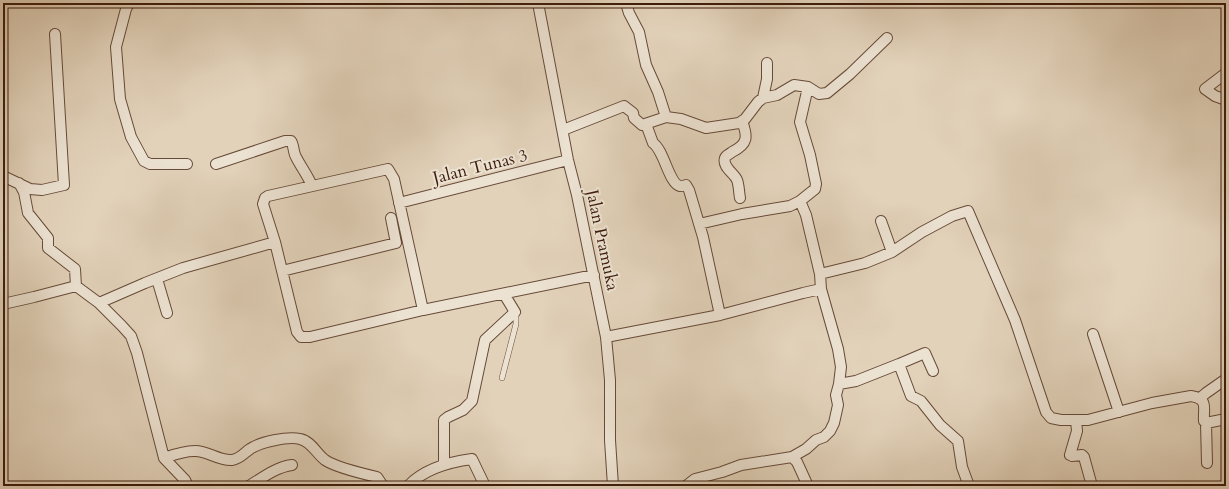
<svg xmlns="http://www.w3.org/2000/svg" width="1229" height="489" viewBox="0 0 1229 489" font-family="Cardo,serif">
<rect width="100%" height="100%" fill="#e2d2ba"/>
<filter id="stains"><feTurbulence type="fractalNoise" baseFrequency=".005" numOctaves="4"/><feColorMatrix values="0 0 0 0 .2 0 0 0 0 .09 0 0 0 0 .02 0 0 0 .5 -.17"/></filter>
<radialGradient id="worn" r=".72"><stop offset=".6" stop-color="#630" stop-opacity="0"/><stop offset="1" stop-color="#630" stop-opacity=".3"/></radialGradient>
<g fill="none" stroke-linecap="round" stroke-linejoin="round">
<!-- lane casing -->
<g stroke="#674a38" stroke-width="6">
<path id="lane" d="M502 378 516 324V317L515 312"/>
</g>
<!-- street casing -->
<g stroke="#674a38" stroke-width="12">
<path id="street" d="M129 3 126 9 116 47 120 99 131 137 144 161 150 164H187
M538 3 568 160 577 195 606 337 610 380V440L613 486
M626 3 629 13 639 32 646 65 658 92 666 117 681 119 706 128 739 123 745 119 758 102 763 98 777 95 794 85 808 87 819 94 827 93 850 74 887 38
M1226 73 1205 89 1215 96 1226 100
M763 98 767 79V63
M646 124 653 143C664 150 669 184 680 186 682 186 684 186 686 185L689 190 703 237 720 315
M563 130 624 106 633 113 634 118 642 125 666 117
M216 164 285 141H291C294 145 293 152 296 157 301 167 308 176 312 186
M3 176 30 189 42 190 64 185 55 34
M19 183 24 192 28 213 48 238V248L75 269 76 286 99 303 122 326 131 336 137 353 164 458 185 480 188 486
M740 198C739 193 739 185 737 180 734 173 722 167 725 158 726 155 730 154 732 152 748 144 748 137 742 121
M800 201 815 189 816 184 810 155 800 122 808 87
M399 203 568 160
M881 221 892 252
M282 271 396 243 391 218
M820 274 865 263 892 252 922 232 952 216 968 211 1015 320 1046 412 1051 418 1061 420H1088L1152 403 1191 396C1209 399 1203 408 1204 421L1206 423 1226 419
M157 279 167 313
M99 303 145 283 183 268 275 242
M3 304 34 297 76 286
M423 310 394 179 388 169 268 196 265 198 263 204 275 242 297 332 301 337H310L423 310 594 275
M1093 334 1119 412
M606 337 720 315 803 293 821 289 820 274 806 215 800 201 790 206 742 214 699 224
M933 371 925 353 899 364 911 396 921 401 940 425 958 441 962 467 969 486
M839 384 856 381 899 364
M1200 398 1206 393 1226 379
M1076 420 1077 431 1070 455 1072 456 1082 455 1084 457 1092 486
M1206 423 1207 463
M792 457 806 449 816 440 824 437 830 431 834 423 838 405 836 395 839 384 841 367 838 349 821 289
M164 458C173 455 184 451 194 451 207 450 218 461 232 460 240 459 244 453 250 449 260 442 288 436 300 439 311 441 316 453 325 460 335 467 364 474 377 477L383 486
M444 465V420L448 417 463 410 472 401 485 340 515 312 504 294
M249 486C262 478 276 467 292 465
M408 486C424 469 449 462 472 459L485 486
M686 486 695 479 722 472 741 465 792 457 797 462 808 486"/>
</g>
<!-- lane -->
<use href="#lane" stroke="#ece2d2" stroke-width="5"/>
<!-- street -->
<use href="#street" stroke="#ece2d2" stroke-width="10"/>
</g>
<g text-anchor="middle" stroke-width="4" stroke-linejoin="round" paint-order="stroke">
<!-- street labels -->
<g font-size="17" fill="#3e1c0c" stroke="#ece2d2">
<text transform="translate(480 166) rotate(-14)" y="6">Jalan Tunas 3</text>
<text transform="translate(603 240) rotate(78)" y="6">Jalan Pramuka</text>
</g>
</g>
<!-- margin -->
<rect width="1229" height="489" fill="none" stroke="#e2d2ba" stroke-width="16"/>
<rect x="4" y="4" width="1221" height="481" fill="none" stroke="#3e1c0c" stroke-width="2"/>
<rect x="8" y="8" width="1213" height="473" fill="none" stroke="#3e1c0c"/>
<rect width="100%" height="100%" filter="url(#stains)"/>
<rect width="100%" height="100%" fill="url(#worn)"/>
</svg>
